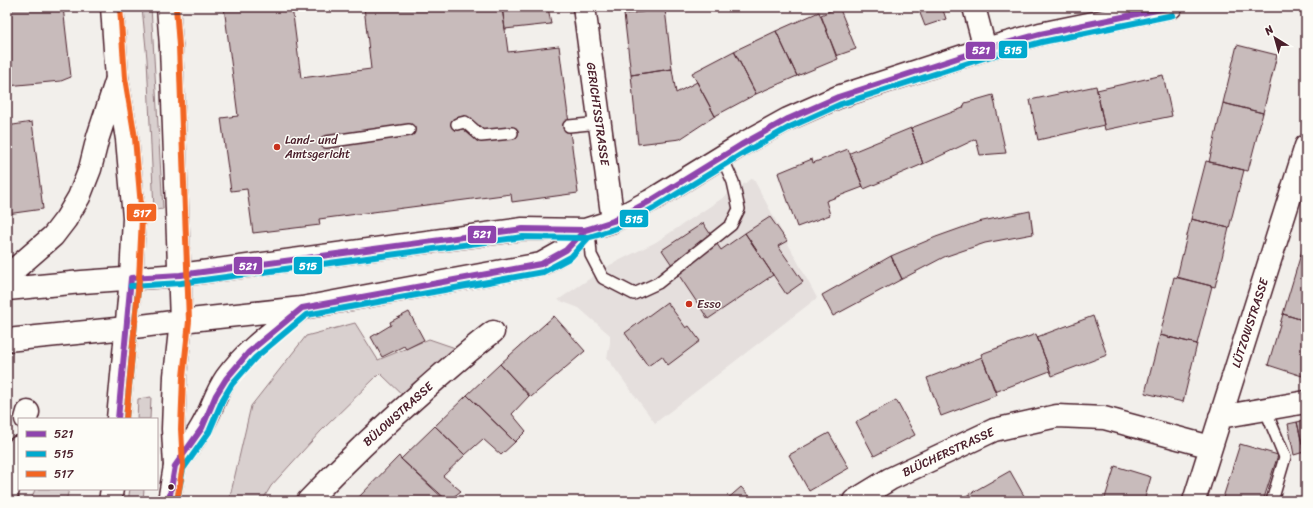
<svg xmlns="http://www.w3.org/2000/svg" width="1313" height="508" viewBox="0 0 1313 508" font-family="Sriracha,sans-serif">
<rect width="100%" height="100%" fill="#f2efeb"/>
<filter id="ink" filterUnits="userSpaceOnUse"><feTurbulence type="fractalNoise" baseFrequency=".025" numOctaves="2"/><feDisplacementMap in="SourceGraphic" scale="8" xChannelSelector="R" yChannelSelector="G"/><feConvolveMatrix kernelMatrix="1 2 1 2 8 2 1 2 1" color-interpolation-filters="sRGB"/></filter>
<g filter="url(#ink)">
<!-- built -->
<path fill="#e5dfdd" d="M753 178 817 298 655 423 607 358 610 343V335L579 308 558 300 610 265 656 242Z"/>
<!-- green -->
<path fill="#d9d0cf" stroke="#92787d" d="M142 7H151L163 209 154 210 147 59Z
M355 323 378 360 429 339 467 352 410 402 380 373 321 431 271 486 262 501H229L251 406 306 336Z
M151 397 150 419H137L138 399Z
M35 489H69L66 501H31Z
M130 489H144L143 501H128Z"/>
<!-- building -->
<path fill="#c8bbbb" stroke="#4a1f2b" d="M7 7H63L71 77 61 81 7 86Z
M224 7H292L301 78 371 69 364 7H504H502L508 52 559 46 578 193 512 202 511 194 319 219 320 225 253 233 247 189 231 191 221 118 238 116Z
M502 7H548L551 24 505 29Z
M623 7H665V9L624 14Z
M839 7 856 49 836 56 821 15Z
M920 7H942L946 19 925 26 918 8Z
M665 9 672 69 631 75 624 14Z
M819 12 838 59 797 76 776 31Z
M776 31 797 76 756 94 734 51Z
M1237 45 1277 55 1263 113 1223 103Z
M734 51 756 94 715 116 692 73Z
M672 69 676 93 697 82 715 116 680 139 638 144 631 75Z
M1163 75 1172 116 1105 130 1097 90Z
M1096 86 1104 125 1038 140 1030 100Z
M993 95 1006 153 980 155 976 139 923 164 911 128 963 108 965 103Z
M1223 103 1263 113 1248 171 1209 162Z
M32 122 43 209 7 214V126Z
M911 128 923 164 864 189 850 153Z
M848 149 863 187 826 201 830 215 797 227 778 173 812 159 813 163Z
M1206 161 1244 170 1229 228 1191 219Z
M1030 211 1033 234 985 243 944 257 902 279 891 256 936 237 978 222Z
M770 217 787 241 778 246 803 282 786 294 745 233Z
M1191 219 1229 228 1215 287 1177 277Z
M703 223 721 250 745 233 773 275 708 319 662 250Z
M1306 239V256L1301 254Z
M1301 254 1306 256V321L1283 314Z
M891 256 902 279 833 316 822 295Z
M1174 277 1212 286 1197 344 1160 335Z
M667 302 686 328 689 326 700 341 668 365 662 356 648 366 625 333Z
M409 312 424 340 406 349 404 346 382 357 371 337 391 325 390 322Z
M1283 314 1306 321V364L1302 376 1268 365Z
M554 316 585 351 531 397 500 364Z
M1093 316 1107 355 1052 376 1037 337Z
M1036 334 1050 371 995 392 981 354Z
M1160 335 1197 344 1183 402 1145 393Z
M982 357 997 395 941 416 927 378Z
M500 364 529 396 512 414 526 431 515 442 467 395Z
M467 395 515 442 501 455 483 439 465 455 435 426Z
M896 400 915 435 874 456 856 422Z
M1306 420V456H1305L1297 422Z
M1297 422 1304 452 1294 455 1288 424Z
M435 426 465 455 443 476 461 491 448 501 401 459Z
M829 433 849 468 809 491 789 455Z
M1240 444 1278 455 1263 501H1222Z
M399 456 401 459 446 501H355Z
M1115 466 1151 477 1144 501H1104Z
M1010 471 1027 501H966L964 497Z
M741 487 754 501H725Z"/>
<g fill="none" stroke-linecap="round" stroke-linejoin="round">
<!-- lane casing -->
<g stroke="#4a1f2b" stroke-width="14">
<path id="lane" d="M457 124 465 122 481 136 512 133
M569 126 600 123
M326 142 409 130
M589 229 591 255 603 278 634 294 658 283 731 225 739 209 733 182 722 157
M1265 409 1285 457 1272 501"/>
</g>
<!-- street casing -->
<g stroke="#4a1f2b" stroke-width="25">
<path id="street" d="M584 7 613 221
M974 7 985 49
M1220 417 1306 402
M26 419 28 412
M7 493 19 447
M308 501C345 462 383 426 423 391 446 371 469 350 493 332
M854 501 890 479 994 430 1057 416 1104 418 1211 447
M1194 501 1306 146"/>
</g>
<!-- secondary casing -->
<g stroke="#4a1f2b" stroke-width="25">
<path id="secondary" d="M7 276 53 236 66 219 79 197 90 169 98 137 117 79
M7 289 82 282 180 275 523 229 585 230 613 221 650 201 741 145 788 119 838 97 985 49 1040 34 1171 7
M7 340 126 328 181 321 302 308 541 264 566 250 585 230
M175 466C183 453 194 441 201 428 211 412 215 394 226 378 246 350 276 329 302 308"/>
</g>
<!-- primary casing -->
<g stroke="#4a1f2b" stroke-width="25">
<path id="primary" d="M112 7 117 79 127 139 134 218 131 278 118 419
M110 501 112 489
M169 501 175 466 173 429 175 376 181 321 171 46"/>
</g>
<!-- highway casing -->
<g stroke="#4a1f2b" stroke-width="25">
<path id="highway" d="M168 7 171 46"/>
</g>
<!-- lane -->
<use href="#lane" stroke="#fdfcf7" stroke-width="11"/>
<!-- street -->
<use href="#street" stroke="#fdfcf7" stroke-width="22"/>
<!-- secondary -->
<use href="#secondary" stroke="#fdfcf7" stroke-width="22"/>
<!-- primary -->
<use href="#primary" stroke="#fdfcf7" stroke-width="22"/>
<!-- highway -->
<use href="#highway" stroke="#fdfcf7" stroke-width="22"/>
<!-- bus-1 casing -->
<g stroke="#fdfcf7" stroke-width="9">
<path id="bus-1" d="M131 278 180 275 523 229 585 230 599 226
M118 419 131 278
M169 501 175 466 202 428 216 395 226 379 249 352 302 308 541 264 566 250 585 230 613 221 650 201 741 145 788 119 838 97 985 49 1040 34 1171 7"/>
</g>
<!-- bus-2 casing -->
<g stroke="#fdfcf7" stroke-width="9">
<path id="bus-2" d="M131 286 181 283 523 237 586 238 601 234
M126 419 139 279
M177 501 183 469 209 432 223 399 232 384 255 358 306 315 543 272 571 257 589 237 617 228 654 208 745 152 792 126 841 104 987 57 1042 42 1173 15"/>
</g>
<!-- bus-3 casing -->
<g stroke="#fdfcf7" stroke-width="9">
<path id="bus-3" d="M120 7 125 78 135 138 142 218 139 279 126 419
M176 7 179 46 189 321 183 377 181 429 183 466 177 501"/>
</g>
<!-- bus-1 -->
<use href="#bus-1" stroke="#8e44ad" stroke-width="6"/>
<!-- bus-2 -->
<use href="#bus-2" stroke="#00a9ce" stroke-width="6"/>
<!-- bus-3 -->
<use href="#bus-3" stroke="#f26522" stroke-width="6"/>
</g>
</g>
<!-- markers -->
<g fill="#c8321e" stroke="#fdfcf7" stroke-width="1.5">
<circle cx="277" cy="147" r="4"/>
<circle cx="689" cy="304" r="4"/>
</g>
<circle fill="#4a1f2b" stroke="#fdfcf7" stroke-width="1.5" cx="171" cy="487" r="3.5"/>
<g text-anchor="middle" stroke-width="3" stroke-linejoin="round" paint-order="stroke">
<!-- street labels -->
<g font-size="12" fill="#4a1f2b" stroke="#fdfcf7">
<text transform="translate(598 114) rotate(82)" y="4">GERICHTSSTRASSE</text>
<text transform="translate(1250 323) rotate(-72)" y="4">LÜTZOWSTRASSE</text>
<text transform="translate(398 414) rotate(-42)" y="4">BÜLOWSTRASSE</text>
<text transform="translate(948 452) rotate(-25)" y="4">BLÜCHERSTRASSE</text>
</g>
<!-- poi labels -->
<g font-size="12" fill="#4a1f2b" stroke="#fdfcf7" text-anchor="start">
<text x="285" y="144">Land- und<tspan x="285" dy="14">Amtsgericht</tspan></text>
<text x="697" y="308">Esso</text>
</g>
</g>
<g stroke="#fdfcf7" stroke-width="1.5">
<rect x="998" y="40" width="30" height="19" rx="4" fill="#00a9ce"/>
<rect x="965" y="41" width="31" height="19" rx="4" fill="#8e44ad"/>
<rect x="126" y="203" width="31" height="19" rx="4" fill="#f26522"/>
<rect x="619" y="209" width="30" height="19" rx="4" fill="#00a9ce"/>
<rect x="467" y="225" width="30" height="19" rx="4" fill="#8e44ad"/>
<rect x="233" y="256" width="30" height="19" rx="4" fill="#8e44ad"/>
<rect x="293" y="256" width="30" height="19" rx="4" fill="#00a9ce"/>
</g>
<g font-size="11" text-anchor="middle" font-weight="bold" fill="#fff">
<text x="1013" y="54">515</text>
<text x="981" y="54">521</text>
<text x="142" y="217">517</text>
<text x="634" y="223">515</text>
<text x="482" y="238">521</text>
<text x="248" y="270">521</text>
<text x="308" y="270">515</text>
</g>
<!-- margin -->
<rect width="1313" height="508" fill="none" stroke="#fdfcf7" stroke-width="24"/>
<rect x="12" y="12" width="1289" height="484" fill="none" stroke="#4a1f2b" stroke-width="1.5" filter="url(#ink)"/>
<!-- legend -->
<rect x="18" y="418" width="140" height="72" fill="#fdfcf7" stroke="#b5a4a5"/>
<rect x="26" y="431" width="20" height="6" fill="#8e44ad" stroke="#b5a4a5"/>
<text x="54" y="438" font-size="12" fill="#4a1f2b">521</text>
<rect x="26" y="451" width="20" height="6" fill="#00a9ce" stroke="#b5a4a5"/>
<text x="54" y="458" font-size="12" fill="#4a1f2b">515</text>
<rect x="26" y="471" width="20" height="6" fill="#f26522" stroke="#b5a4a5"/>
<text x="54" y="478" font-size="12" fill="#4a1f2b">517</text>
<!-- north arrow -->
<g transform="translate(1275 38) rotate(323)" stroke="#fdfcf7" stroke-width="3" paint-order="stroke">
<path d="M0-3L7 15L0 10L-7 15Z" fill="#4a1f2b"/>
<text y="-6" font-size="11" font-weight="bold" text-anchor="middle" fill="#4a1f2b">N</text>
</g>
</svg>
